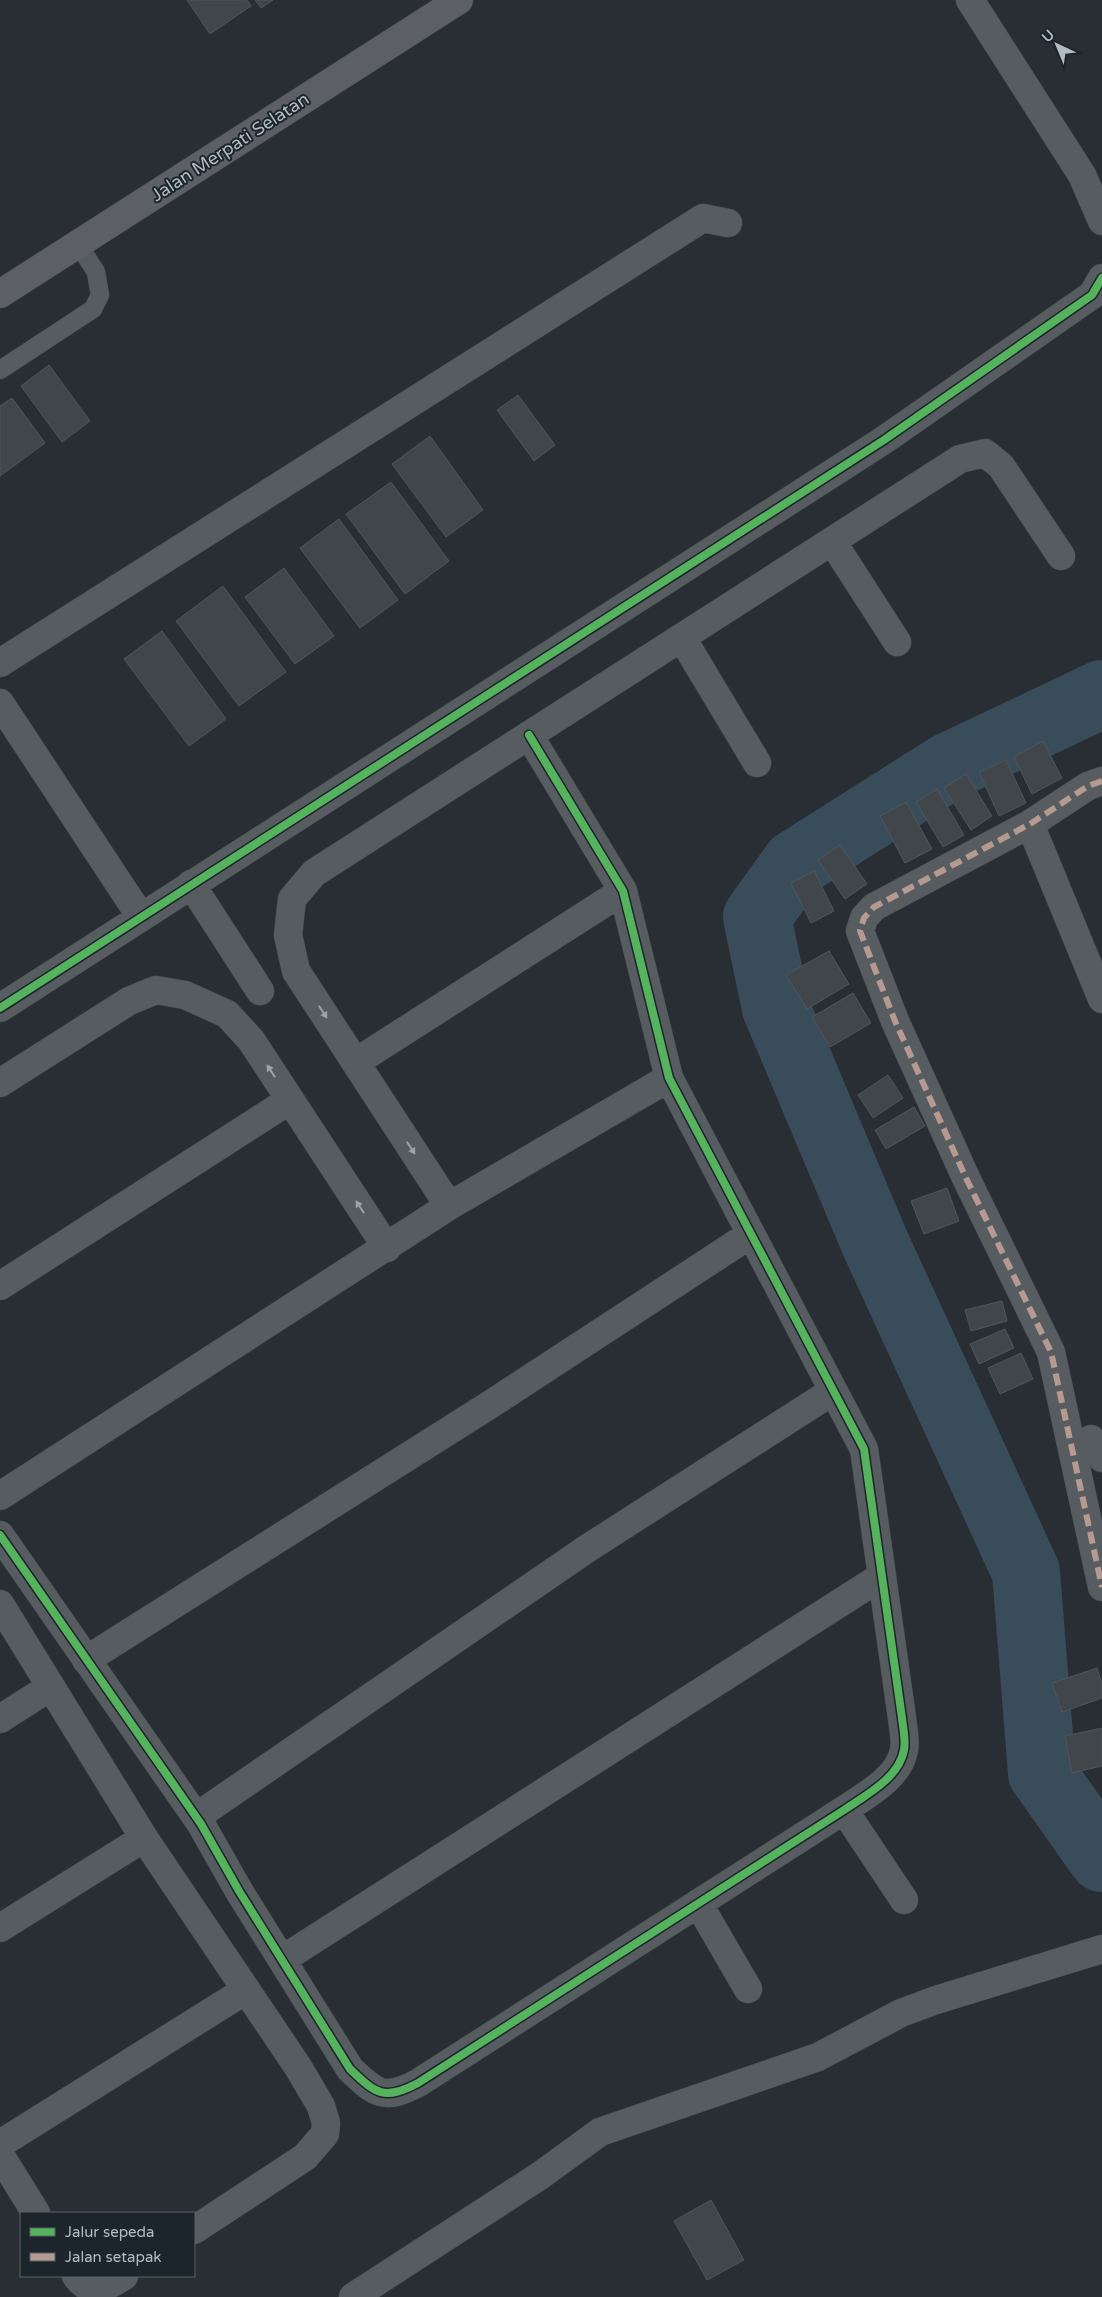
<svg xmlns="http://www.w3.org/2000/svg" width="1102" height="2297" viewBox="0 0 1102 2297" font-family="'Varela Round',sans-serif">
<rect width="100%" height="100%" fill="#282e33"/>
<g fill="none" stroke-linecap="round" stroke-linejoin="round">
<!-- river -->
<path stroke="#384c5a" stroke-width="68" d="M1102 694 948 767 795 864 757 917 776 1008 875 1243 1026 1572 1042 1773 1102 1858"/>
</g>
<!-- building -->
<path fill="#41464b" stroke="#4f565b" d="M187 0H247L251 6 210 34Z
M255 0H273L261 8Z
M49 365 90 421 62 442 21 386Z
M518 395 555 445 534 461 497 410Z
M12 398 45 443 0 476V406Z
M430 436 483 510 446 537 392 464Z
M391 482 449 561 405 594 346 514Z
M339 519 398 600 360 628 300 548Z
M284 568 334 636 295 664 245 597Z
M223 586 286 672 239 706 176 621Z
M162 631 226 719 189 746 124 659Z
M1043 741 1062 778 1032 794 1014 757Z
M1006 760 1026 803 999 816 979 772Z
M966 774 992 816 971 830 944 788Z
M937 789 964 835 943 847 916 802Z
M906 802 932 849 905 863 880 816Z
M840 845 867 884 845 899 818 860Z
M814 871 834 911 811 923 791 883Z
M829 951 849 984 807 1009 786 975Z
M853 993 871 1023 830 1047 812 1017Z
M888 1075 903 1098 873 1118 858 1095Z
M914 1107 925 1126 886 1149 875 1130Z
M947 1188 959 1221 924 1234 911 1201Z
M1002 1301 1007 1321 971 1331 965 1310Z
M1005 1329 1014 1348 979 1364 970 1344Z
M1021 1353 1033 1379 1000 1394 988 1368Z
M1097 1668 1102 1683V1698L1062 1712 1052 1683Z
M1102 1728V1766L1072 1773 1065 1736Z
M711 2200 744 2260 707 2280 674 2221Z"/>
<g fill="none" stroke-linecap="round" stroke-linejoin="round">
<!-- lane casing -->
<g stroke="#464a4e" stroke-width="19">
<path id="lane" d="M0 370 93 309 100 295 96 272 78 244"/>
</g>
<!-- street casing -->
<g stroke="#464a4e" stroke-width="29">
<path id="street" d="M970 0 1082 175 1102 221
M832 541 897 642
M682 638 757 763
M0 663 703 218 728 223
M0 703 141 917
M1102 781 1088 786 1030 824 874 907 864 918 860 931 895 1021 966 1178 1051 1352 1102 1587
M1030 824 1102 999
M191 884 260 991
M0 1008 884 440 1092 295 1102 278
M356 1062 623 891
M0 1083 129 1001 156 990 185 995 227 1014 251 1040 387 1248
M449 1206 296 971 288 935 292 899 314 873 960 459 985 453 1001 466 1061 556
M0 1286 290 1100
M1091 1439 1102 1458
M0 1496 449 1206 669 1078
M0 1535 201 1824 239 1891 350 2069C376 2094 384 2101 418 2083L844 1810C866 1795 899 1778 904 1750 906 1740 903 1728 902 1718L864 1449 669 1078 623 891 529 735
M0 1604 144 1838 298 2067 321 2106 326 2123 325 2134 305 2157 194 2230
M86 1660 491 1404 751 1234
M0 1719 50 1687
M844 1810 904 1900
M196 1817 588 1548 833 1391
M698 1903 748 1989
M0 1928 144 1838
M283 1959 882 1576
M0 2144 246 1990
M0 2155 36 2213
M76 2276C92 2297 104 2288 124 2276
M353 2297 541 2175 600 2132 818 2057 901 2013 936 2000 1102 1949"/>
</g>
<!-- secondary casing -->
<g stroke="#464a4e" stroke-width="29">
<path id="secondary" d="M0 294 459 0"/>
</g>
<!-- lane -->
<use href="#lane" stroke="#575c61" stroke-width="18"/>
<!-- street -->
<use href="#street" stroke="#575c61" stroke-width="28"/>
<!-- secondary -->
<use href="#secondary" stroke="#5c6066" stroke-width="28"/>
<!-- quiet -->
<path stroke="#b69a8f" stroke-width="6" stroke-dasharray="12 6" stroke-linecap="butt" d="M1102 781 1088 786 1030 824 874 907 864 918 860 931 895 1021 966 1178 1051 1352 1102 1587"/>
<!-- cycleway casing -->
<g stroke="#1c252c" stroke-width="11">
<path id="cycleway" d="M0 1008 884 440 1092 295 1102 278
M0 1535 201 1824 239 1891 350 2069C376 2094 384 2101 418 2083L844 1810C866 1795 899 1778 904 1750 906 1740 903 1728 902 1718L864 1449 669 1078 623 891 529 735"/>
</g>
<!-- cycleway -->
<use href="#cycleway" stroke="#56b35d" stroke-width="8"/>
</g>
<!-- one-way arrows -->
<defs><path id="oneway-solid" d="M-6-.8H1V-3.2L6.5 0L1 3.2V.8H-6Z" transform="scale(1.25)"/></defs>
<g fill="#9ba3ab">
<use href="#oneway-solid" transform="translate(323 1012) rotate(57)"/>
<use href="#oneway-solid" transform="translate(271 1071) rotate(-123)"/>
<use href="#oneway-solid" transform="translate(411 1148) rotate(57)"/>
<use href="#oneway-solid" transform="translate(360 1207) rotate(-123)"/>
</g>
<g text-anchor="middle" stroke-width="4" stroke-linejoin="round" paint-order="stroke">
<!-- street labels -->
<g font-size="18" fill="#b2bbc4" stroke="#1c252c">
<text transform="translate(230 147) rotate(-33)" y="6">Jalan Merpati Selatan</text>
</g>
</g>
<!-- legend -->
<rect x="20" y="2212" width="175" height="65" fill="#1c252c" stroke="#586169"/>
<rect x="30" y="2228" width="25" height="8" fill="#56b35d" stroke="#586169"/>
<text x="65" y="2237" font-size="15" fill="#b2bbc4">Jalur sepeda</text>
<rect x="30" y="2253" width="25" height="8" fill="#b69a8f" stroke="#586169"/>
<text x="65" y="2262" font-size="15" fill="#b2bbc4">Jalan setapak</text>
<!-- north arrow -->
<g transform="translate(1057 45) rotate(316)" stroke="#1c252c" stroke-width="4" paint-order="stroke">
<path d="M0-4L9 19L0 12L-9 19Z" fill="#b2bbc4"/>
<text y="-8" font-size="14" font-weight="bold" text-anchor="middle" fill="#b2bbc4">U</text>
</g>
</svg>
